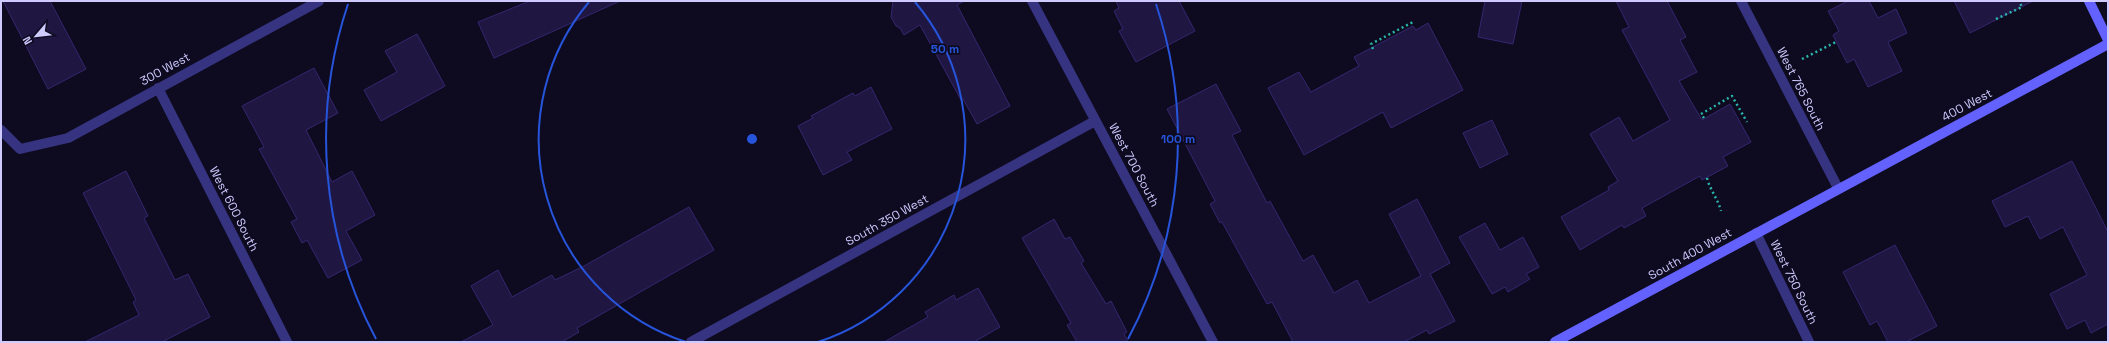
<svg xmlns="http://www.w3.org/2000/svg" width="2109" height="343" viewBox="0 0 2109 343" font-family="'Space Grotesk',sans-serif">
<rect width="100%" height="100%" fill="#0e0b20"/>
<!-- building -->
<path fill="#1f1642" stroke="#34276f" d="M3 1H50L86 69 48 89Z
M530 1H620L494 58 478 22Z
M893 1H964L957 5 1010 106 977 124 963 99 961 100 920 25 904 35 900 28 896 26 891 17Z
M1116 1H1179L1195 31 1136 62 1119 31 1123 29 1114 11 1119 8Z
M1485 1H1522L1513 44 1478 37Z
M1616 1H1667L1686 37 1680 40 1697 72 1679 81 1702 120 1730 104 1751 142 1723 157 1728 166 1702 180 1700 176 1642 208 1646 216 1624 228 1622 225 1580 250 1561 217 1609 190 1608 187 1618 181 1590 134 1619 117 1633 141 1670 120 1622 30 1629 27Z
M1848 1H1869L1878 18 1896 9 1907 33 1888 42 1902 71 1868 87 1854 59 1847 63 1833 35 1839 31 1828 11Z
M1954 1H2033L1970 33Z
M1428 23 1463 90 1391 128 1383 112 1304 155 1268 88 1299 72 1311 92 1359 66 1354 57 1413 26 1416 30Z
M417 34 445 86 381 121 364 90 397 72 385 51Z
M314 68 338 113 306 130 332 182 352 171 375 215 346 231 362 260 328 278 307 240 302 243 291 222 297 219 259 149 264 147 242 106Z
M1216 84 1241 131 1232 135 1267 203 1270 201 1303 261 1313 255 1334 293 1357 280 1369 303 1421 276 1389 214 1417 199 1450 263 1430 274 1455 321 1429 334 1427 330 1404 342H1293L1272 302 1267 304 1222 222 1220 223 1210 204 1215 201 1167 109Z
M871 87 892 129 847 152 852 160 823 175 798 126 813 118 811 116 853 93 855 96Z
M1492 120 1508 154 1480 168 1463 133Z
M2072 161 2108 232V324L2091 333 2085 320 2067 329 2050 294 2087 275 2063 227 2040 239 2028 216 2005 227 1992 201Z
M126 171 148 216 144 218 175 280 188 274 210 317 162 342H85L139 315 133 302 136 300 83 193Z
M689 207 714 250 577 328 579 332 562 342H461L493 325 471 286 498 270 512 297 552 275 555 280 584 266Z
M1054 219 1065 239 1070 237 1084 261 1081 263 1106 304 1111 301 1127 332 1124 334 1128 342H1077L1067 325 1071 323 1022 238Z
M1485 223 1500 250 1523 237 1539 267 1526 274 1530 279 1508 292 1505 287 1492 294 1459 237Z
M1895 245 1937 326 1906 342H1888L1877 321 1870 325 1843 272Z
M978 288 1000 327 974 342H884L928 317 925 312 954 295 956 300Z"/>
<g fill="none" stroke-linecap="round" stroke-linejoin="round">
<!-- path -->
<path stroke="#27b6ac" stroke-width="2.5" stroke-dasharray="2 3" stroke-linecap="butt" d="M1996 19 2022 7 2019 1
M1373 49 1371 44 1413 22
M1802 59 1836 42
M1704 118 1701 114 1732 96 1747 122
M1707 178C1710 190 1718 199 1721 211"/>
<!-- street -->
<path stroke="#363481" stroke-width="10" d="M1032 1 1213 342
M1741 1 1838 188
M158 88 287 342
M1 130 20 149 68 138 319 1
M1756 233 1809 342
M691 342 1095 121"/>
<!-- secondary -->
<path stroke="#6361ff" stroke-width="10" d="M2089 1 2108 40
M1555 342 2108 44"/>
</g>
<!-- distance rings -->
<g fill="none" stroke="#2654da" stroke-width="2">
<path d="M686 342A213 213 0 0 1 589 2M915 2A213 213 0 0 1 818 342"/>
<path d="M376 339A426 426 0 0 1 348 4M1156 4A426 426 0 0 1 1128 339"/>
</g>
<g text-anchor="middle" stroke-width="3.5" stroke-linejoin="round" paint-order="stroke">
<!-- street labels -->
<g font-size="12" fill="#cfcaff" stroke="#0e0b20">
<text transform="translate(165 69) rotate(-29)" y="4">300 West</text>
<text transform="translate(1801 89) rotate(63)" y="4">West 765 South</text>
<text transform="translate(1967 105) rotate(-28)" y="4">400 West</text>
<text transform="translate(1134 165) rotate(62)" y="4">West 700 South</text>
<text transform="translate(234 209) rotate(63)" y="4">West 600 South</text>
<text transform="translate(887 220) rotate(-29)" y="4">South 350 West</text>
<text transform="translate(1690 254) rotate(-29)" y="4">South 400 West</text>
<text transform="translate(1794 282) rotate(64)" y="4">West 750 South</text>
</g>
</g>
<circle cx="752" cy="139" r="6" fill="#2654da" stroke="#0e0b20" stroke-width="2"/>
<g font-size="12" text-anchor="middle" font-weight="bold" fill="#2654da" stroke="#0e0b20" stroke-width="3.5" stroke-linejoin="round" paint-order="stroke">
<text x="945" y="53">50 m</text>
<text x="1178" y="143">100 m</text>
</g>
<!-- border -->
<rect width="2109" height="343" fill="none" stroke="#cfcaff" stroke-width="4"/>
<!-- north arrow -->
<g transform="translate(36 36) rotate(242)" stroke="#0e0b20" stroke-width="3" paint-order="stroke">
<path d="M0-3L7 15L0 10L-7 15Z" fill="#cfcaff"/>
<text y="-6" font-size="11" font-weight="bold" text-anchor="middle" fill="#cfcaff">N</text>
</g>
</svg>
